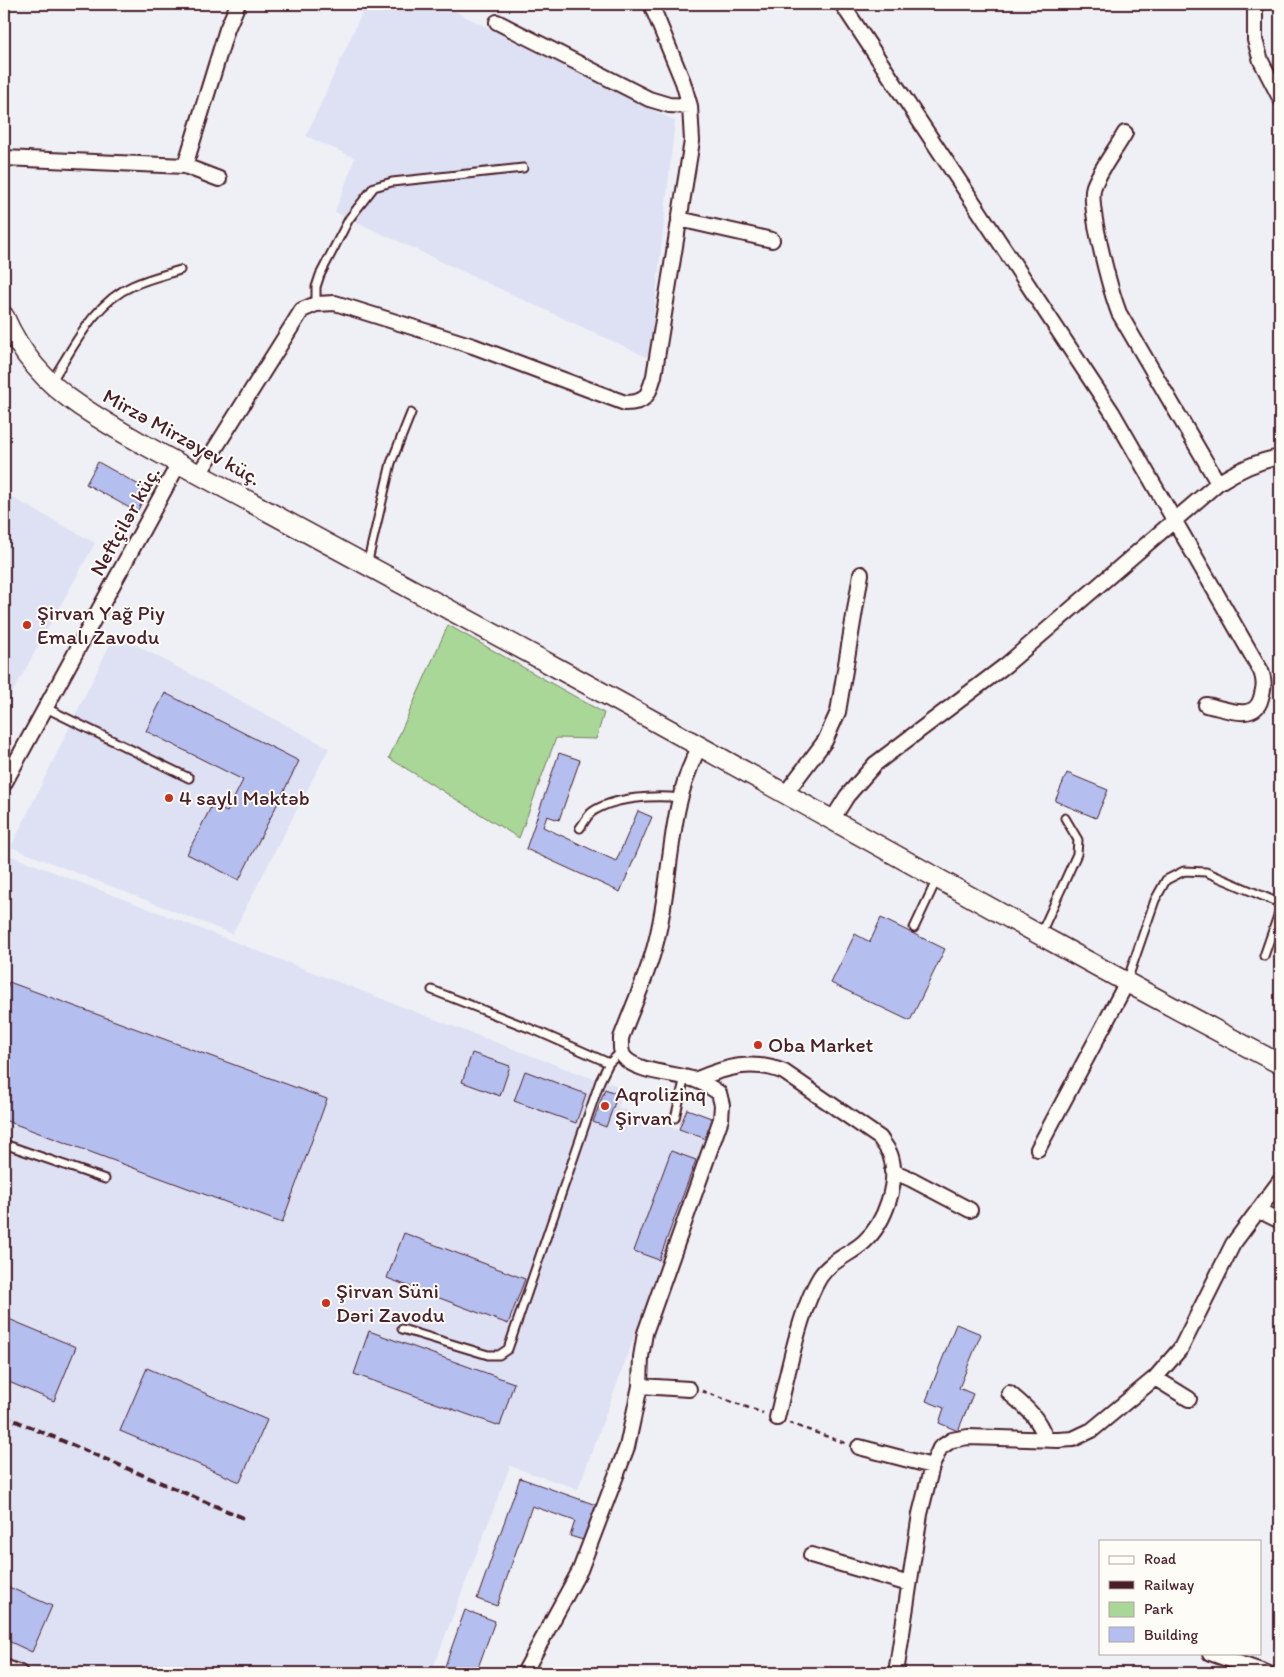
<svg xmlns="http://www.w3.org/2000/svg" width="1284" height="1677" viewBox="0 0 1284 1677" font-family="Itim,sans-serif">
<rect width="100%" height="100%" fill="#eef0f5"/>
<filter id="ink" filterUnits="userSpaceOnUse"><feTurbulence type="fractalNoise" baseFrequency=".02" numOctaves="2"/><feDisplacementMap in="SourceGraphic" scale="10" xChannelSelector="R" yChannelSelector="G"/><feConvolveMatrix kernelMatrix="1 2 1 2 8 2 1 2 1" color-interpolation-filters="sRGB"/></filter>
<g filter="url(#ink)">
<!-- built -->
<path fill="#dde1f3" d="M366 4H440L675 121 649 358 335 212 355 158 306 136Z
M4 493 95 543 4 708Z
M115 634 329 748 232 934 11 847Z
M9 855 460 1029 583 1075 625 1088 618 1107 707 1141 578 1489 510 1466 431 1673H47L4 1658V870Z"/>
<!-- green -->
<path fill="#a9d797" stroke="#7a7b61" d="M448 625 604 713 596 739 556 738 519 838 389 758Z"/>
<!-- building -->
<path fill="#b4beef" stroke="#4a1f2b" d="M98 462 148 490 137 512 86 484Z
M165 693 299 761 239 880 187 854 212 805 227 812 243 780 146 731Z
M559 753 580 760 559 820 547 816 543 827 616 861 638 811 652 817 620 892 526 849Z
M1067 773 1108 790 1096 818 1055 801Z
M881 918 945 949 910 1021 831 983 855 934 870 942Z
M9 982 327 1099 282 1223 4 1120V996Z
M472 1053 510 1066 500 1096 462 1082Z
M525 1071 586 1094 576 1123 514 1101Z
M605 1089 618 1094 606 1127 593 1122Z
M687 1109 714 1119 706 1139 679 1129Z
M671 1151 696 1160 659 1260 634 1251Z
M404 1233 525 1279 508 1324 387 1278Z
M4 1317 76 1347 54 1401 4 1380Z
M956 1324 981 1334 959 1388 973 1394 958 1431 939 1423 944 1408 926 1401Z
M369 1331 514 1383 500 1426 354 1374Z
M147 1368 267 1420 240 1482 120 1431Z
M520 1478 596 1505 583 1540 570 1536 575 1521 532 1506 497 1606 477 1599Z
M4 1585 52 1606 32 1652 4 1639Z
M465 1610 495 1621 476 1673H457L444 1669Z"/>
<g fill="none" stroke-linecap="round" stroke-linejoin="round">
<!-- service casing -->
<g stroke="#4a1f2b" stroke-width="11">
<path id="service" d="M316 304V287L320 275 349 219 374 187 392 182 523 168
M51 382C73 349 93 303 132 286 147 279 164 275 180 270
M367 565 391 463 411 413
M46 708 189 778
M580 828C584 823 587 816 592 812 613 797 656 795 680 798
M914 928 937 879
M1041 933 1077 854 1078 840 1065 818
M1264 956 1280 910
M1127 981 1155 900 1166 880 1184 871 1206 872 1279 903 1280 906
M432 990 539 1032 609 1063
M675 1118 685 1077
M4 1144 105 1179
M402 1329 488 1355H499L508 1349 600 1081 609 1063 621 1052"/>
</g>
<!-- minor casing -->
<g stroke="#4a1f2b" stroke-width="18">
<path id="minor" d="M842 4 1112 412 1261 671C1265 682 1264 687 1261 698 1255 723 1224 708 1206 705
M1255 4V40L1261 61 1280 98
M497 22 649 99 669 105 690 106
M1125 133C1116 149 1101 168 1094 186 1087 205 1111 292 1119 313L1218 483
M4 158 185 166 227 29 238 4
M185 166 219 179
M679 219 772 240
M199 474 302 310 316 304 335 303 473 346 625 403C647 403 648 395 654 376L692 141 690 106 683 82 651 4
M4 784 179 463
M785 794 825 741 838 712 861 574
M832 820 847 796 875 764 1006 665 1218 483C1238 470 1257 461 1280 457
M695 1080C726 1067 752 1059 784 1072L880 1138C883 1143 888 1149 890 1154 900 1181 885 1223 864 1242 851 1254 830 1261 820 1277 799 1311 787 1378 777 1418
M1038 1149 1126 984
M892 1171 911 1179 970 1210
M1258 1210 1280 1221
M1155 1378 1189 1399
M640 1386 689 1389
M1009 1393C1028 1409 1037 1416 1046 1439
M859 1447 932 1466
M811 1555 909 1584
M1210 1653 1267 1673
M4 1667 20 1673
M524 1673 580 1570 627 1447 640 1386 641 1357 645 1333 721 1119 722 1105 719 1093C712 1088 704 1083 695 1080 676 1073 637 1073 624 1057 620 1051 621 1045 621 1038 633 1006 648 974 656 942 673 877 667 806 700 746
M896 1673 920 1514 932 1466 940 1448 952 1440 968 1437 1058 1440 1073 1439 1092 1430 1155 1378 1181 1348 1233 1244 1280 1181"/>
</g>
<!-- secondary casing -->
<g stroke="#4a1f2b" stroke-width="22">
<path id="secondary" d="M4 316C20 353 47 384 80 406 136 443 198 473 256 505 357 560 458 615 559 669 800 800 1037 937 1280 1064"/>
</g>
<!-- path -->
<path stroke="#4a1f2b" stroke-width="2.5" stroke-dasharray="5 4" stroke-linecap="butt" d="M702 1391 763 1413
M789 1423 845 1443"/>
<!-- service -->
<use href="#service" stroke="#fdfcf7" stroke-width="7"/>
<!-- minor -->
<use href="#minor" stroke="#fdfcf7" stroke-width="14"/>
<!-- secondary -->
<use href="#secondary" stroke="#fdfcf7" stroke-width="19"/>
<!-- rail -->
<path stroke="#4a1f2b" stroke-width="4" stroke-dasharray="8 4" stroke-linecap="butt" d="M4 1416 246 1519"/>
</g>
</g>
<!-- markers -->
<g fill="#c8321e" stroke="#fdfcf7" stroke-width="2">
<circle cx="27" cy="625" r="5"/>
<circle cx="169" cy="798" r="5"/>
<circle cx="758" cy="1045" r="5"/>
<circle cx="605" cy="1106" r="5"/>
<circle cx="326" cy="1303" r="5"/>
</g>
<g text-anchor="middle" stroke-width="4" stroke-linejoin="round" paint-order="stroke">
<!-- street labels -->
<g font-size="21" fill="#4a1f2b" stroke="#fdfcf7">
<text transform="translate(182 437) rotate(29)" y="7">Mirzə Mirzəyev küç.</text>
<text transform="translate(125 521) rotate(-61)" y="7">Neftçilər küç.</text>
</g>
<!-- poi labels -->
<g font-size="21" fill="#4a1f2b" stroke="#fdfcf7" text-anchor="start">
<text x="37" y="620">Şirvan Yağ Piy<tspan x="37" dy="24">Emalı Zavodu</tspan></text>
<text x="179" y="805">4 saylı Məktəb</text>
<text x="768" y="1052">Oba Market</text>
<text x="615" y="1101">Aqrolizinq<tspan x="615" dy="24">Şirvan</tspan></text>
<text x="336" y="1298">Şirvan Süni<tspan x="336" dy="24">Dəri Zavodu</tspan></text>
</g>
</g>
<!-- margin -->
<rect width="1284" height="1677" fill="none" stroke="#fdfcf7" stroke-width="20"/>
<rect x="10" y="10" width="1264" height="1657" fill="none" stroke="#4a1f2b" stroke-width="2" filter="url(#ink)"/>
<!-- legend -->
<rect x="1099" y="1540" width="162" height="115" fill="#fdfcf7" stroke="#b5a4a5"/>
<rect x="1109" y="1556" width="25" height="8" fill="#fdfcf7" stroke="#b5a4a5"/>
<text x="1144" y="1564" font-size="15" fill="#4a1f2b">Road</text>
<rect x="1109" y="1581" width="25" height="8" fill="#4a1f2b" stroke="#b5a4a5"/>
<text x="1144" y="1590" font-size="15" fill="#4a1f2b">Railway</text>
<rect x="1109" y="1602" width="25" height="15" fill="#a9d797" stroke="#b5a4a5"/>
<text x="1144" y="1614" font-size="15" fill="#4a1f2b">Park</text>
<rect x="1109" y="1627" width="25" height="15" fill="#b4beef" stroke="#b5a4a5"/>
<text x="1144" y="1640" font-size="15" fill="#4a1f2b">Building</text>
</svg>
